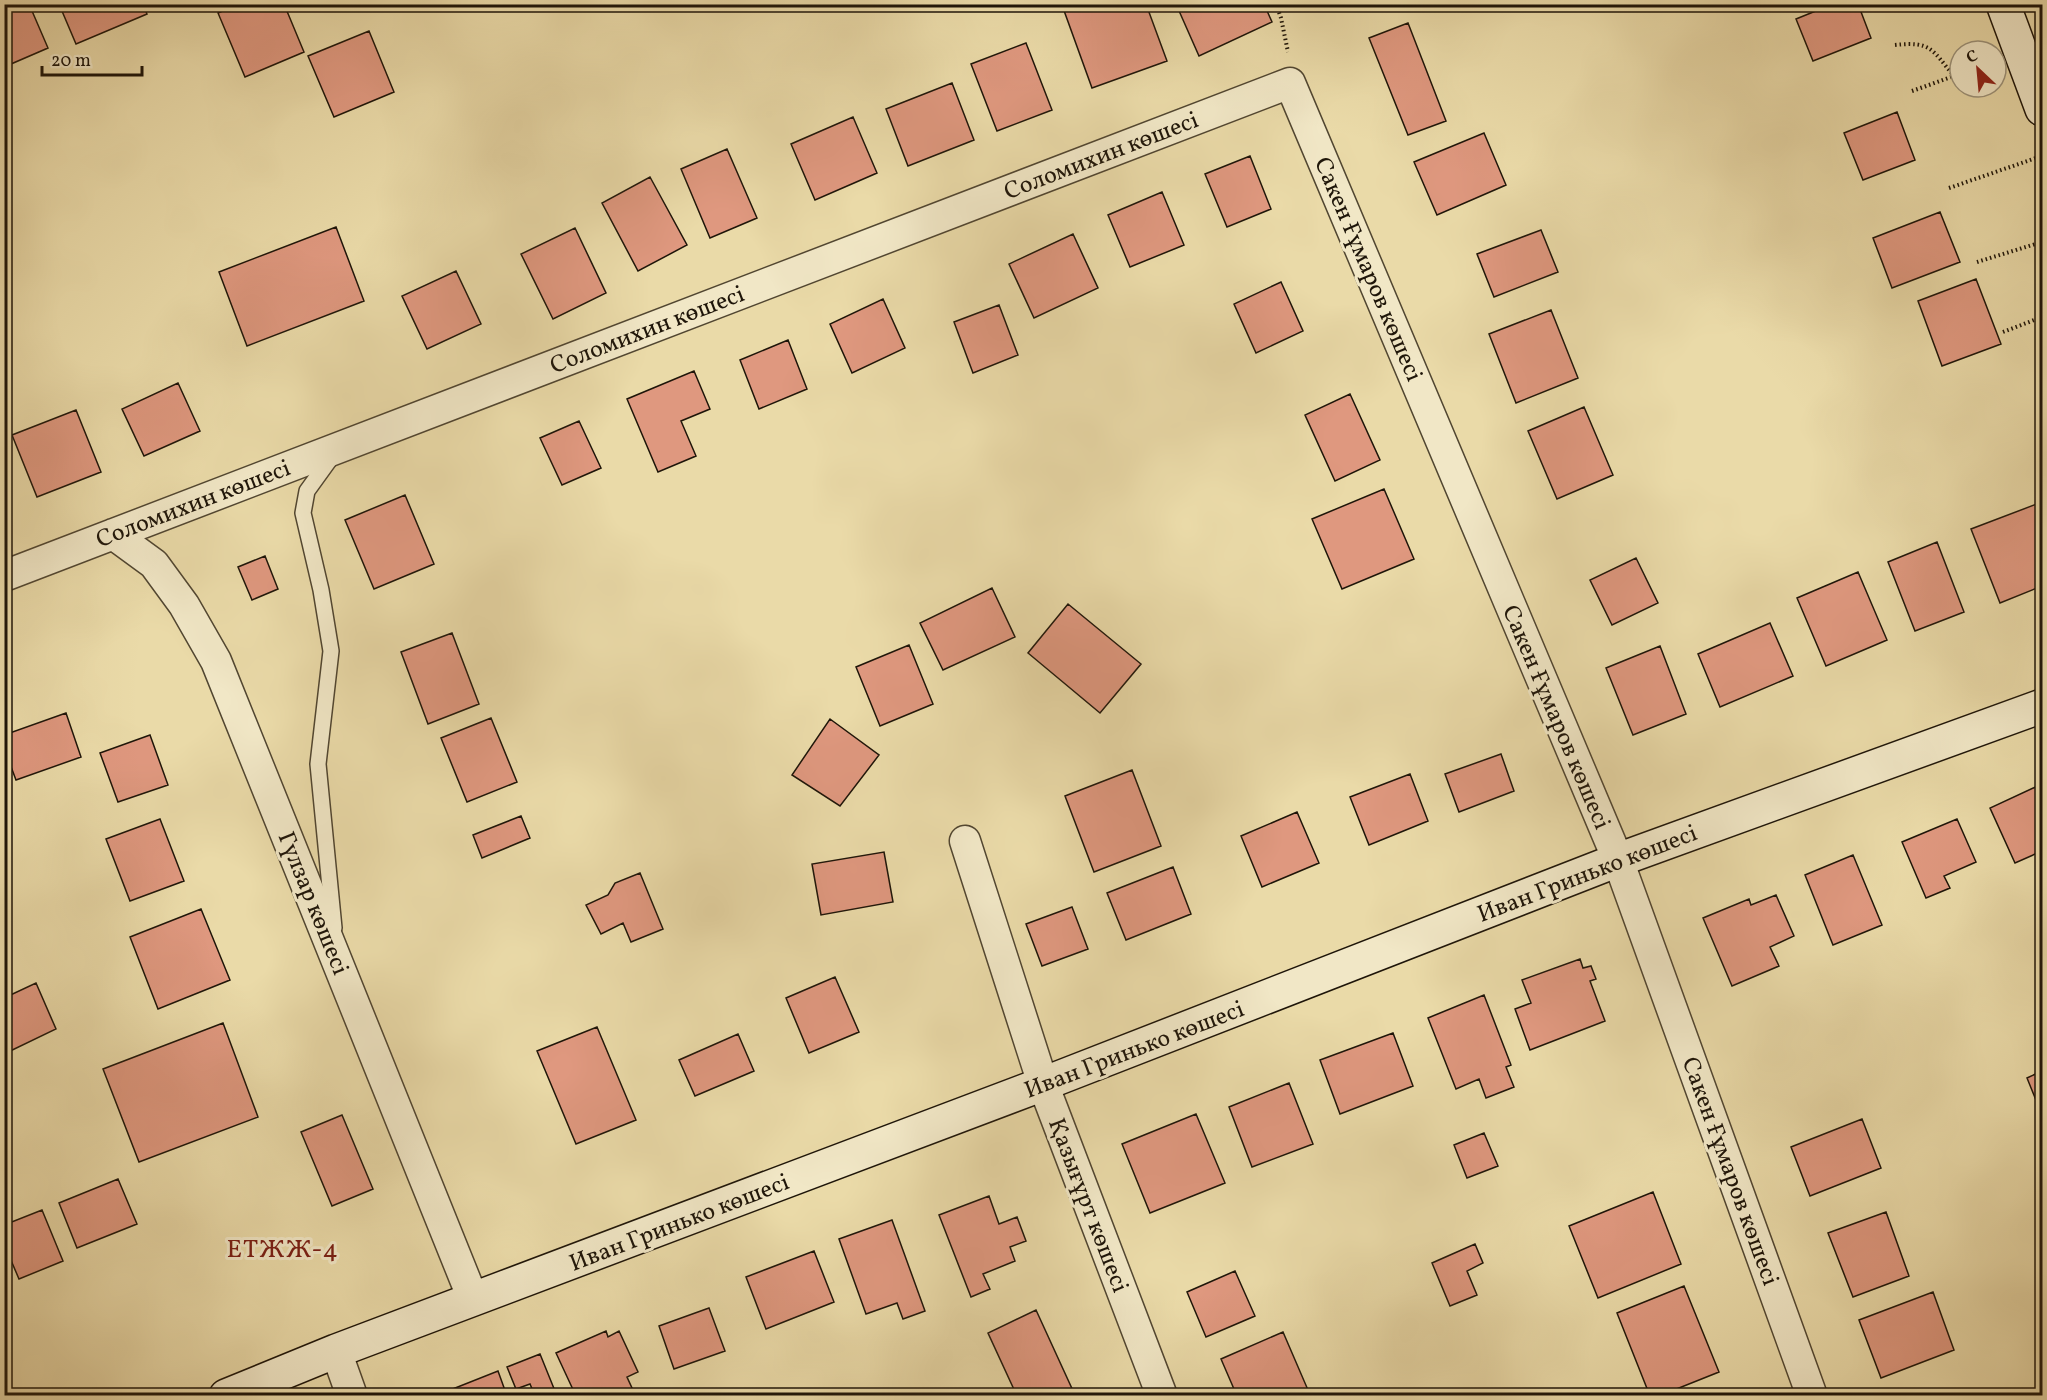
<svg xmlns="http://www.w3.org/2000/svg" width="2047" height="1400" viewBox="0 0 2047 1400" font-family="Vollkorn,serif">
<rect width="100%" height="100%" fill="#eadaa8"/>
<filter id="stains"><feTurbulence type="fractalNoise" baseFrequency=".00333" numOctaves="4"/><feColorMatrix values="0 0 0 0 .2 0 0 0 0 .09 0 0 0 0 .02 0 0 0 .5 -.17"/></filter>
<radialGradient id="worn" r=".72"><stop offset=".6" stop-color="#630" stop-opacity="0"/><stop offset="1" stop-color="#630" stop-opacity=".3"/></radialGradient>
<!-- building -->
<path fill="#df987f" stroke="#1e1509" stroke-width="1.5" d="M4 4H29L48 48 4 67Z
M59 4H143L147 14 76 44Z
M239 4H284L304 52 245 77 218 13Z
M1064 4H1146L1167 61 1092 88 1062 5Z
M1176 4H1264L1272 22 1199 56Z
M1833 4H1858L1871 38 1813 61 1796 19Z
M1408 23 1446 121 1408 135 1369 38Z
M369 31 394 92 334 117 308 56Z
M1026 43 1052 110 997 131 971 64Z
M952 83 974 140 908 166 886 109Z
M1897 112 1915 160 1863 180 1844 133Z
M853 117 877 173 815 200 791 144Z
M1484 133 1506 185 1437 215 1414 162Z
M727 149 757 218 710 238 681 169Z
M1250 156 1271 209 1227 227 1205 174Z
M650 177 687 245 638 271 602 203Z
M1162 192 1184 245 1130 267 1108 215Z
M1940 212 1960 262 1892 288 1873 238Z
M336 227 364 301 247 346 219 272Z
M575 228 606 293 553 319 521 254Z
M1541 230 1558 272 1494 297 1477 254Z
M1073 234 1098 288 1034 318 1009 264Z
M456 271 481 324 427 349 402 296Z
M1976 279 2001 344 1942 366 1918 301Z
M1281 282 1303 331 1256 353 1234 304Z
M883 299 905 348 852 373 830 324Z
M999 305 1018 355 973 373 954 322Z
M1551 310 1578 378 1516 403 1489 334Z
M788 340 807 389 759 409 740 360Z
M694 371 710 409 681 421 696 456 658 472 627 399Z
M178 383 200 431 144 456 122 409Z
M1350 394 1380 460 1335 481 1305 415Z
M1584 407 1613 475 1557 499 1528 431Z
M76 410 101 472 37 497 12 435Z
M579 421 601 468 562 485 540 438Z
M1384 489 1414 559 1342 589 1312 519Z
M405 495 434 564 374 589 345 520Z
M2042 502V586L2000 603 1971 529Z
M1937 542 1964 612 1915 631 1888 562Z
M265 556 278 589 252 600 238 567Z
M1636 558 1658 603 1612 625 1590 580Z
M1858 572 1887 640 1826 666 1797 598Z
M992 588 1015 637 943 670 920 623Z
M1068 604 1141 664 1100 713 1028 653Z
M1770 623 1793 676 1720 707 1698 654Z
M452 633 479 704 428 724 401 652Z
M909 645 933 704 880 726 856 667Z
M1660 646 1686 714 1633 735 1606 668Z
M66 713 81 757 16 780 4 748V735Z
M491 718 517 782 467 802 441 738Z
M830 719 879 755 840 806 792 775Z
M150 735 168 785 118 802 100 753Z
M1501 754 1514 791 1459 812 1445 774Z
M1132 770 1161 846 1094 872 1065 796Z
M1410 774 1428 821 1369 845 1350 797Z
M2042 784V851L2015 863 1990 808Z
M1297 812 1319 863 1262 887 1241 836Z
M521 816 530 838 482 858 473 835Z
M160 819 184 881 130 901 106 839Z
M1957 819 1976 862 1944 876 1950 888 1926 898 1902 842Z
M884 852 893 902 821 915 812 864Z
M1853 855 1882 925 1833 945 1805 875Z
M1173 867 1191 914 1126 940 1107 893Z
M640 873 663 929 631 942 623 923 601 934 586 905 608 895 615 883Z
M1776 895 1794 936 1770 947 1779 966 1732 986 1703 918 1749 899 1751 905Z
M1072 907 1088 949 1042 966 1026 924Z
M201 909 230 980 158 1009 130 937Z
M1580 959 1583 968 1591 966 1596 979 1590 981 1605 1021 1530 1050 1515 1009 1531 1003 1522 980Z
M835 977 859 1032 809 1053 786 998Z
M36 983 56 1029 4 1054V998Z
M1484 995 1511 1065 1506 1067 1514 1087 1486 1098 1479 1079 1456 1089 1428 1018Z
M223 1023 258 1117 139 1162 103 1069Z
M597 1027 636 1120 576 1144 537 1051Z
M1393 1033 1413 1086 1340 1114 1320 1060Z
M738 1034 754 1071 695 1096 679 1060Z
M2042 1071V1115L2027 1078Z
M1289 1083 1313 1144 1252 1167 1229 1107Z
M1196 1114 1225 1183 1150 1213 1122 1144Z
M342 1115 373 1189 332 1206 301 1132Z
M1862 1119 1881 1168 1810 1196 1791 1147Z
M1484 1133 1498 1166 1467 1178 1454 1145Z
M118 1179 137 1224 77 1248 59 1203Z
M1653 1192 1681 1264 1598 1298 1569 1226Z
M989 1196 999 1224 1017 1217 1026 1241 1010 1247 1015 1261 983 1274 990 1289 971 1297 939 1215Z
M42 1210 63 1261 19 1279 4 1244V1225Z
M1886 1212 1909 1276 1853 1297 1828 1233Z
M892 1220 925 1311 903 1319 897 1303 866 1314 839 1239Z
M1475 1244 1483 1263 1467 1271 1477 1295 1450 1306 1432 1263Z
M814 1251 834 1302 766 1329 746 1277Z
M1235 1271 1255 1316 1206 1337 1187 1292Z
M1684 1286 1719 1372 1659 1396H1650L1617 1313Z
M1933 1292 1954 1350 1881 1378 1859 1320Z
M709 1308 725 1351 674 1369 659 1326Z
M1036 1310 1074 1393 1069 1396H1017L988 1333Z
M606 1331 608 1337 619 1331 638 1372 627 1377 632 1388 615 1396H576L556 1353Z
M1283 1332 1308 1390 1294 1396H1237L1221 1359Z
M540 1354 557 1396H535L530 1384 516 1389 507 1367Z
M498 1371 507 1396H435Z"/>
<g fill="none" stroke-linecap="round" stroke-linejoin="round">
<!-- lane casing -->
<g stroke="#514631" stroke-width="18">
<path id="lane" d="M333 455 307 491 303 513 321 590 331 651 318 764 334 928"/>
</g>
<!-- street casing -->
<g stroke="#514631" stroke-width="33">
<path id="street" d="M113 534 154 564 184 605 216 661 473 1299
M4 576 1290 83 1618 860 1812 1396
M965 841 1043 1084 1162 1396
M336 1351 352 1396"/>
</g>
<!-- secondary casing -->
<g stroke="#1e1509" stroke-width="36">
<path id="secondary" d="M2003 4 2042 109
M226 1396 336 1351 1043 1084 1618 860 2042 706"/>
</g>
<!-- path -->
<path stroke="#1e1509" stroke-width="4" stroke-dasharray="1.5 3" stroke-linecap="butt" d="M1276 4 1281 18 1288 52
M1895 45C1932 41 1932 50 1954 76
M1912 91 1960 74
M1949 188 2042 156
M1977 262 2042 242
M2003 332 2042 317"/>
<!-- lane -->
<use href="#lane" stroke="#f1e7c6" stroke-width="15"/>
<!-- street -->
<use href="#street" stroke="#f1e7c6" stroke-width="30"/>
<!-- secondary -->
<use href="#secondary" stroke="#f1e7c6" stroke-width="33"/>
</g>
<g text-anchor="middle" stroke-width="6" stroke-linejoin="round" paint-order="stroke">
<!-- street labels -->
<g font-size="24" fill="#1e1509" stroke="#f1e7c6">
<text transform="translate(1101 155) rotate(-21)" y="8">Соломихин көшесі</text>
<text transform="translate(1369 269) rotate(67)" y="8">Сакен Ғұмаров көшесі</text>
<text transform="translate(647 329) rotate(-21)" y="8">Соломихин көшесі</text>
<text transform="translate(193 503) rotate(-21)" y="8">Соломихин көшесі</text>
<text transform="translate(1557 717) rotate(67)" y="8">Сакен Ғұмаров көшесі</text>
<text transform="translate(1587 873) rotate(-21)" y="8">Иван Гринько көшесі</text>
<text transform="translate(314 903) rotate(68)" y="8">Гүлзар көшесі</text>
<text transform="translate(1134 1049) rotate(-21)" y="8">Иван Гринько көшесі</text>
<text transform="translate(1731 1171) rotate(70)" y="8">Сакен Ғұмаров көшесі</text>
<text transform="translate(1089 1205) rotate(69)" y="8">Қазығұрт көшесі</text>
<text transform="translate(679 1222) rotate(-21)" y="8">Иван Гринько көшесі</text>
</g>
<!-- neighbourhood labels -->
<g font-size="26" letter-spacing="1.5" fill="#7a1f14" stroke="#f1e7c6">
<text x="283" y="1257">ЕТЖЖ-4</text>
</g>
</g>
<!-- margin -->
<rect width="2047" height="1400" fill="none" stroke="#eadaa8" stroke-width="24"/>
<rect x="6" y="6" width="2035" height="1388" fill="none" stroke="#1e1509" stroke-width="3"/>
<rect x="12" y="12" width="2023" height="1376" fill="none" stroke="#1e1509" stroke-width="1.5"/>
<!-- north arrow -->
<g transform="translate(1978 69) rotate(334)"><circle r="28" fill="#f1e7c6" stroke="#9d937a" stroke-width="1.5"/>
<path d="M0-4.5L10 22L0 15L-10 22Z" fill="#8f2418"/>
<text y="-9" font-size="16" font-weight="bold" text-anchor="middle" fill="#1e1509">С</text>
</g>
<!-- scale -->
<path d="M42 66v9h100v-9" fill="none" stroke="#1e1509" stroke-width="3"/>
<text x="51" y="66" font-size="18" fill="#1e1509" stroke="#f1e7c6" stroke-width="4.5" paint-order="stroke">20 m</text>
<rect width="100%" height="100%" filter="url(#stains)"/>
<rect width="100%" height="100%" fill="url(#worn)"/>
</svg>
